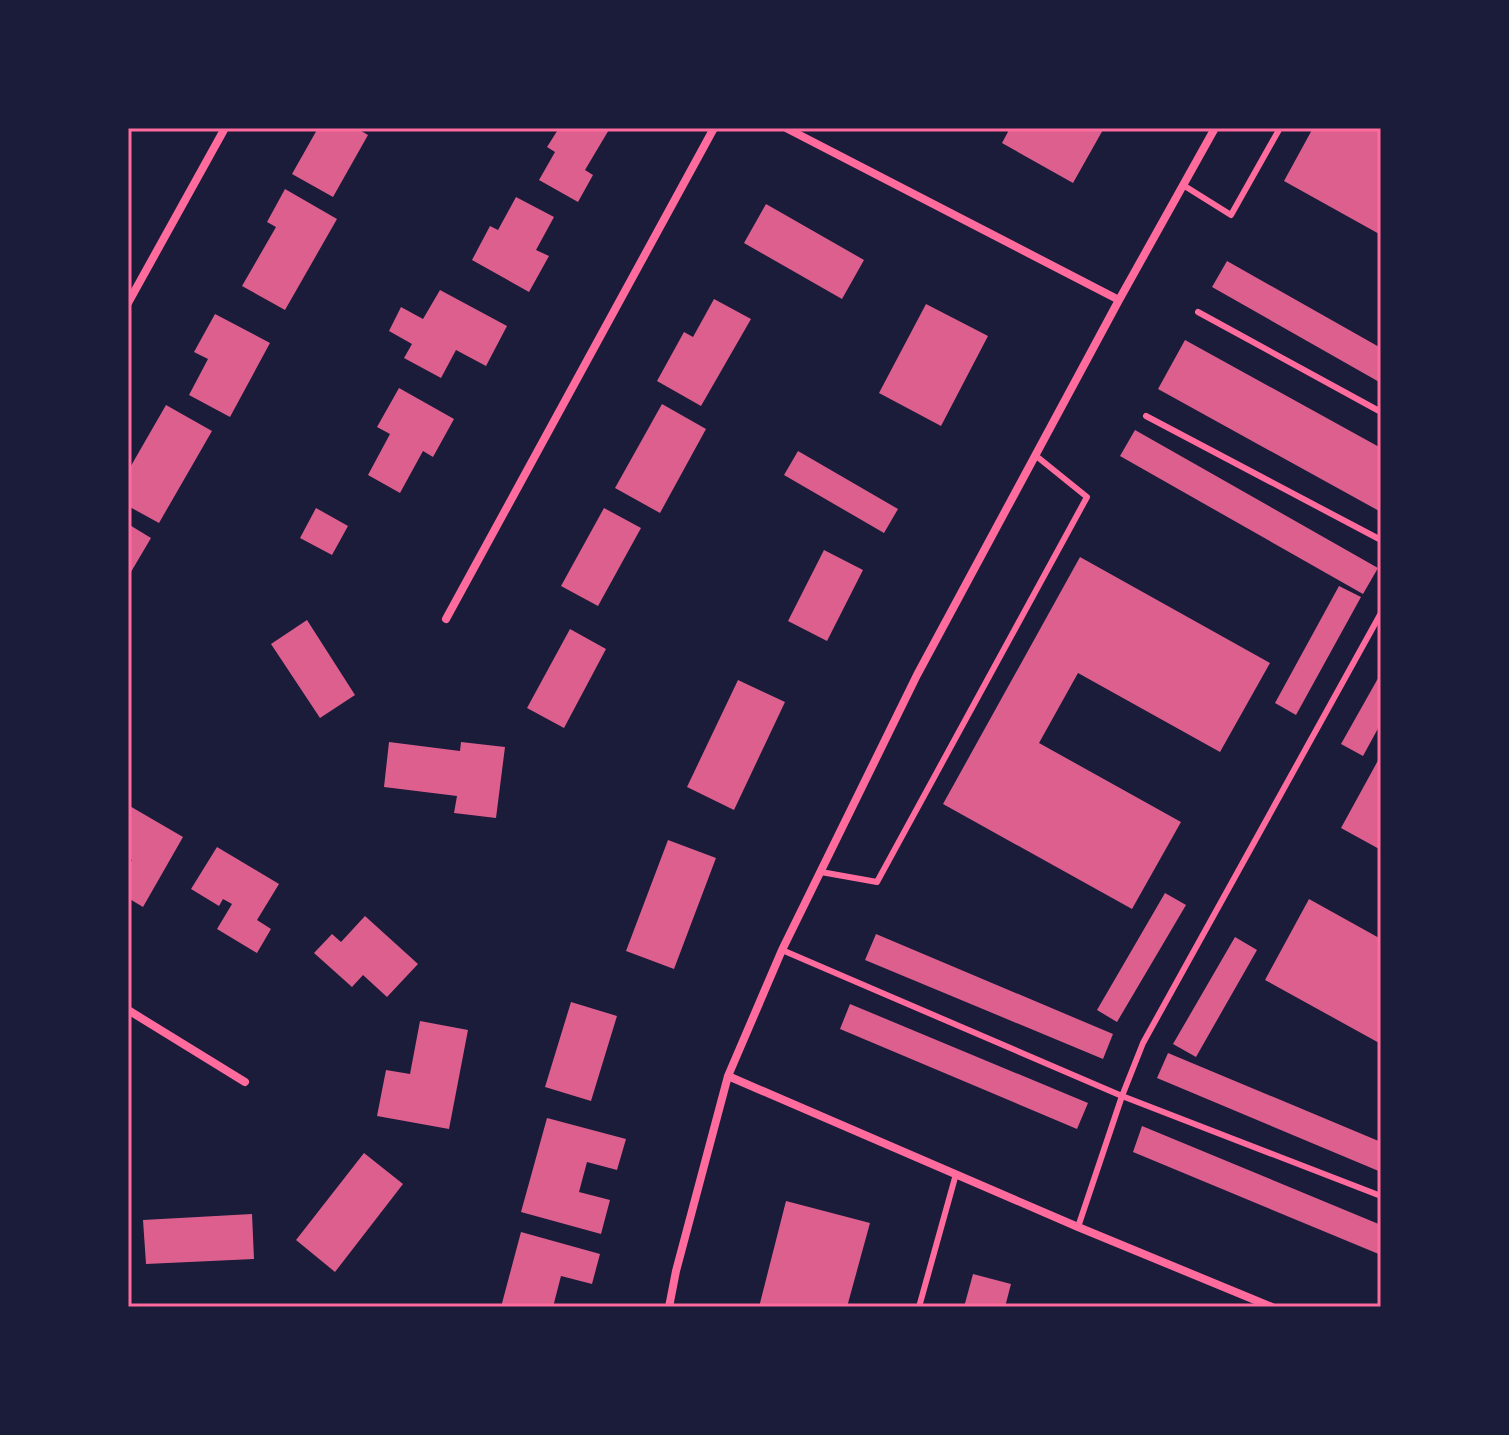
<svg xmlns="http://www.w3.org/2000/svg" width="1509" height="1435" viewBox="0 0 1509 1435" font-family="Ubuntu,sans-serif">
<rect width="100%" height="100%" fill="#1b1b3a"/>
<!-- building -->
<path fill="#dd5f8e" d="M318 128H356L368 135 333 197 292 174Z
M559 128H610L585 170 593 175 578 202 539 180 555 152 547 147Z
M1010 128H1104L1073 183 1002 143Z
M1313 128H1381V235L1284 181Z
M285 189 337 219 285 310 242 286 276 227 267 222Z
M516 197 554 217 536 250 549 256 529 292 472 260 490 226 498 230Z
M766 204 864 260 842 299 744 243Z
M1227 261 1381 348V383L1212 287Z
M440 290 507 326 486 366 456 350 441 378 404 358 412 344 389 331 401 307 423 319Z
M714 299 751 319 701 406 657 381 684 332 693 337Z
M926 304 988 336 941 426 879 393Z
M215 314 270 343 230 417 189 395 208 359 194 352Z
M1185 340 1381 448V512L1158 389Z
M399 388 454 419 433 457 423 451 400 493 368 475 390 434 377 427Z
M662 404 706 429 660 513 615 488Z
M166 405 212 431 159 523 128 506V471Z
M1135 430 1378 568 1363 594 1120 456Z
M798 451 898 509 884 533 784 475Z
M316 508 348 526 332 555 300 538Z
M604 508 641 528 598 606 561 586Z
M128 524 151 538 128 577Z
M824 550 863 570 827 641 788 621Z
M1080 557 1270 663 1220 752 1078 673 1039 743 1181 822 1132 909 943 804Z
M1339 586 1361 597 1296 715 1275 703Z
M307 620 355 695 320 718 271 644Z
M570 629 606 649 564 728 527 708Z
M1381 673V723L1363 756 1341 744Z
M738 680 785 702 734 810 687 787Z
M389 742 460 751 461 742 505 747 496 818 454 813 457 796 384 787Z
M1381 755V850L1341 828Z
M128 805 183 837 143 907 128 898V867L132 860 128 858Z
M668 840 716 858 674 969 626 951Z
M217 847 279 884 257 920 271 929 257 953 217 929 232 904 223 899 219 906 191 889Z
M1165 893 1186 905 1117 1022 1097 1010Z
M1309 899 1381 939V1044L1265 980Z
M365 916 418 964 387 997 363 975 352 987 314 953 332 934 341 942Z
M876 934 1113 1034 1103 1059 865 960Z
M1235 937 1257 950 1196 1057 1173 1044Z
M571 1002 617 1016 591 1101 545 1087Z
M850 1004 1088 1103 1077 1129 840 1029Z
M420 1021 468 1030 449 1129 377 1116 386 1070 410 1074Z
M1168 1053 1381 1142V1172L1157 1078Z
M547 1118 626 1139 617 1170 587 1162 579 1192 610 1200 601 1234 521 1212Z
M1142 1126 1381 1225V1255L1133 1152Z
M364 1153 403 1184 335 1272 296 1240Z
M786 1201 870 1223 847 1307H759Z
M252 1214 254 1259 146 1264 143 1220Z
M521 1232 600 1254 592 1284 561 1276 553 1307H501Z
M973 1274 1011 1284 1005 1307H964Z"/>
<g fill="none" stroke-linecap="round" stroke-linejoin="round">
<!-- service -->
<path stroke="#ff6b9d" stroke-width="6" d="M1183 185 1231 215 1280 128
M1198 312 1381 412
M1146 416 1381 540
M821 872 877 882 1087 497 1035 455
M782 950 1122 1096 1381 1196
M1078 1227 1122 1096 1143 1043 1381 613
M919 1307 956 1174"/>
<!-- minor -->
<path stroke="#ff6b9d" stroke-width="8" d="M786 128 1119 300
M128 303 225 128
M446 619 714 128
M128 1010 245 1082
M728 1076 1078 1227 1272 1307
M669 1307 676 1271 728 1076 782 950 917 675 1119 300 1215 128"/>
</g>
<!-- border -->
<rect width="1509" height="1435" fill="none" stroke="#1b1b3a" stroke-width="260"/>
<rect x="130" y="130" width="1249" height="1175" fill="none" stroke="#ff6b9d" stroke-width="3"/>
</svg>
